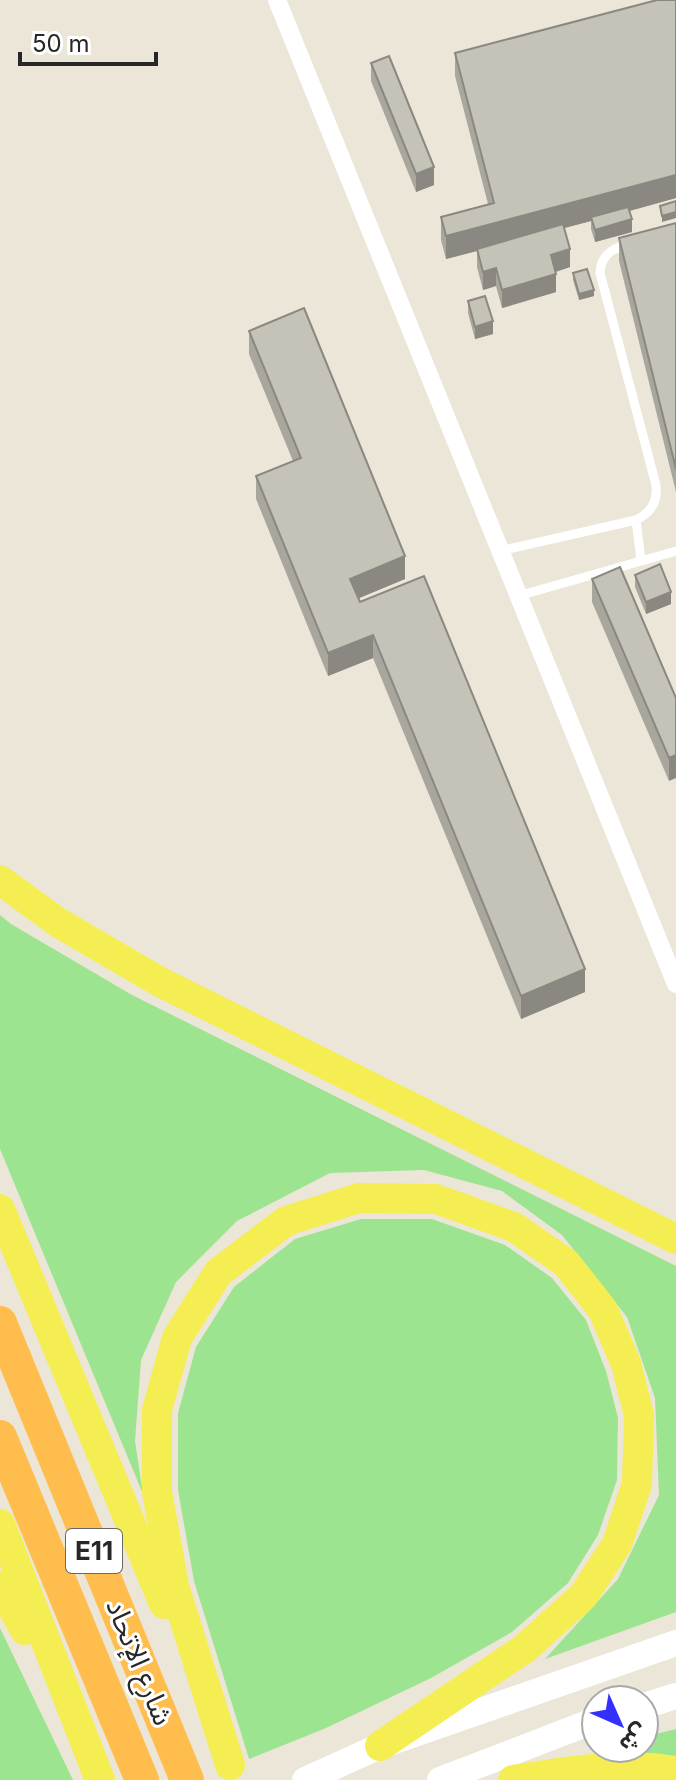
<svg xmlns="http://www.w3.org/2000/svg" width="676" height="1780" viewBox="0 0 676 1780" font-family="Inter,'Noto Sans Arabic',sans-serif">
<rect width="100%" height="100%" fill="#ebe6d7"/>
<!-- green -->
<path fill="#9de491" d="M0 915 11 924 132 995 676 1266V1612L545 1659 618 1579 659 1495 655 1398 627 1317 562 1235 502 1191 424 1170 330 1173 237 1221 176 1282 141 1360 135 1441 143 1494 0 1149Z
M361 1219H432L505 1245 552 1278 586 1320 606 1371 618 1418 617 1480 598 1535 568 1583 512 1632 431 1678 326 1728 249 1759 194 1581 178 1490V1413L196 1347 234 1287 295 1239Z
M0 1628 73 1780H0Z
M676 1729V1756L601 1748H644V1737Z"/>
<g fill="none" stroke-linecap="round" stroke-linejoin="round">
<!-- lane -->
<path stroke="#fff" stroke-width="9" d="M636 520 641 561
M500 551 636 520C651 513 658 502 656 485L600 273C601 254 613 248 630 244
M518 596 676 551"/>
<!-- street -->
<path stroke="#fff" stroke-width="18" d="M277 0 676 984"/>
<!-- secondary -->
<path stroke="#fff" stroke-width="26" d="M644 1706 676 1696
M305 1780 380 1746 676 1643
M440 1780 596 1720"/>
<!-- primary -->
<path stroke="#f4ee52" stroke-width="30" d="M0 880 59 923 160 982 676 1239
M0 1209 164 1604
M0 1524 100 1780
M0 1586 25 1630
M230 1765 174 1586 157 1492V1410L177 1338 218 1273 286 1221 359 1198 436 1199 514 1227 566 1263 603 1310 626 1364 639 1415 637 1484 617 1544 583 1596 524 1649 380 1746
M513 1780C557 1773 633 1760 676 1772"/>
<!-- highway -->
<path stroke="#ffbd4e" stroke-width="34" d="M0 1323 187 1780
M0 1437 142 1780"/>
</g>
<!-- wall -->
<path fill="#a9a79d" d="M455 53 676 198 630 211 632 232 595 242 591 229V221L564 228 570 267 556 272V292L502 308 496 286 483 290 477 267V251L446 259 441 240V217L488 204 455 76Z
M371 63 434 185 416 192 371 81Z
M676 223V492L619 261V238Z
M573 273 594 296 579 300 573 280Z
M468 301 493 334 475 339 468 313Z
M249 331 405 579 358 598 585 992 521 1019 373 658 328 676 256 499V476L293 461 249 354Z
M635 575 671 604 646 614 635 587Z
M592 579 676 698 669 781 592 602Z"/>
<!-- shaded-wall -->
<path fill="#8a8880" d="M434 167V185L416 192V174Z
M676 175V198L592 221 591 217V221L446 259V236Z
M676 212V218L662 222V216Z
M632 219V232L595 242V230Z
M570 249V267L551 273V255Z
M496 268V286L483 290V272Z
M556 274V292L502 308V290Z
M594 290V296L579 300V294Z
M493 321V334L475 339V327Z
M405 556V579L350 602V579Z
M671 592V604L646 614V602Z
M373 635V658L328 676V653Z
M676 755V778L669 781V758Z
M585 969V992L521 1019V996Z"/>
<!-- building -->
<path fill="#c5c2b7" stroke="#8a8880" stroke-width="2" d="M657 0H676V175L446 236 441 217 494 203 455 53Z
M389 56 434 167 416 174 371 63Z
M676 201V212L662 216 660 206Z
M628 207 632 219 595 230 591 217Z
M676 223V469L619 238Z
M563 224 570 249 551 255 556 274 502 290 496 268 483 272 477 249Z
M587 269 594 290 579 294 573 273Z
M485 296 493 321 475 327 468 301Z
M304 308 405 556 350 579 360 602 424 576 585 969 521 996 373 635 328 653 256 476 301 458 249 331Z
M660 564 671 592 646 602 635 575Z
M620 567 676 698V755L669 758 592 579Z"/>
<g text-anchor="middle" stroke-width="6" stroke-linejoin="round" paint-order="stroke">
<!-- shield labels -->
<rect fill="#fff" stroke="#686868" stroke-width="2" x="66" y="1529" width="56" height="44" rx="6"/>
<g font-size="26" font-weight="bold" fill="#272727">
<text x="94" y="1560">E11</text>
</g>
<!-- street labels -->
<g font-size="28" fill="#272727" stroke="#fff">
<text transform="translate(140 1662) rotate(68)" y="10">شارع الإتحاد</text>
</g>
</g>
<!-- north arrow -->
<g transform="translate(620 1724) rotate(135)"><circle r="38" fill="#ffffff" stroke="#a9a9a9" stroke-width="2"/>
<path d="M0-6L14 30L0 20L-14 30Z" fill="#3130ff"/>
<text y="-12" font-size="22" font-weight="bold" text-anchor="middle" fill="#272727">ش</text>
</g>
<!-- scale -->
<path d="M20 52v12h136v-12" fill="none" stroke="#272727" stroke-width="4"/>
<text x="32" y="52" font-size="24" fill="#272727" stroke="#ffffff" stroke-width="6" paint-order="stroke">50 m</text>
</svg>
